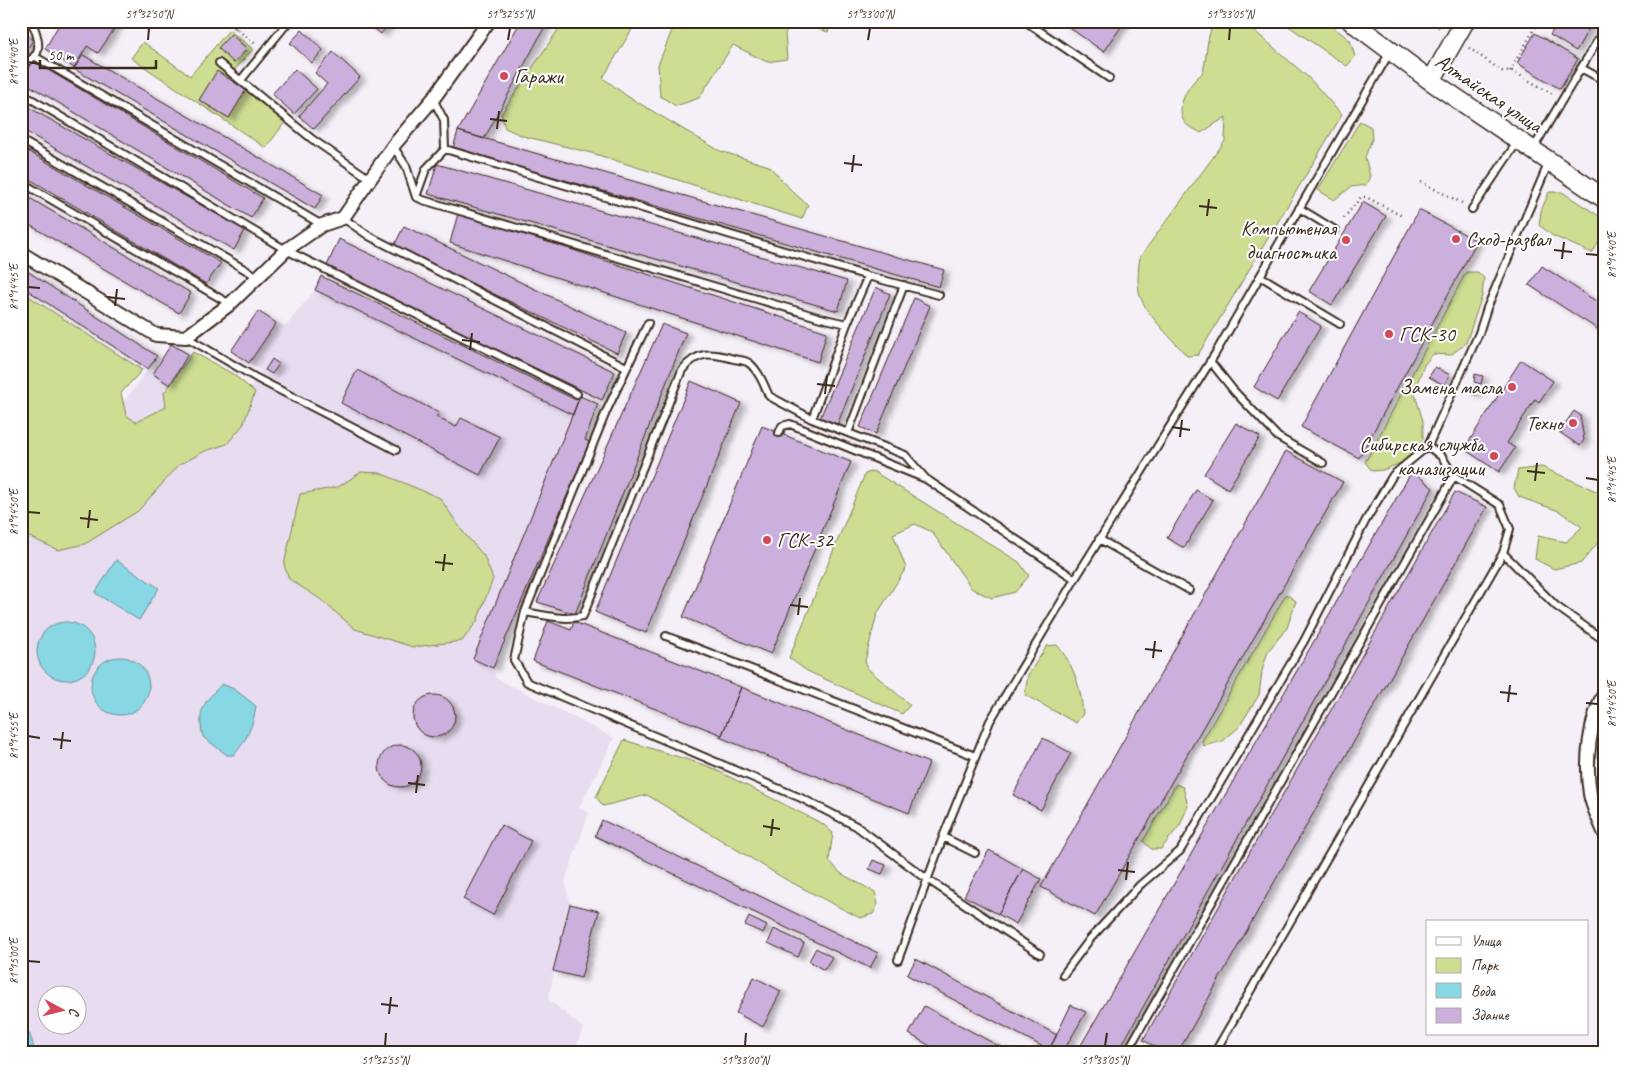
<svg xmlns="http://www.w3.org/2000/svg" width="1626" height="1073" viewBox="0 0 1626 1073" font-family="Caveat,sans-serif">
<defs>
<filter id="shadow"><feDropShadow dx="5.5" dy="3" stdDeviation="2.5" flood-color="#0004"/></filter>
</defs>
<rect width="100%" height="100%" fill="#f5eff8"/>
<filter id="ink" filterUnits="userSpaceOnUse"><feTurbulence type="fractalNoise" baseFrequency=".02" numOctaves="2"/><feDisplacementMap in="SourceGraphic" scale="10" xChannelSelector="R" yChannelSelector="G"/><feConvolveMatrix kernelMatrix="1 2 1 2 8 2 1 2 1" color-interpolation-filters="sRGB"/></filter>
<g filter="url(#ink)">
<!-- built -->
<path fill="#e8dcf0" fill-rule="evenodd" d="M315 290 573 415 473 659 493 668 496 678 614 738 579 808 589 813 565 881 570 904 548 999 583 1028 574 1052H21V452L73 471 148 369 153 374 171 344 247 393 261 371 249 363 276 323 286 326ZM48 996H78V1026H48Z"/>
<!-- green -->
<path fill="#cddd91" stroke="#848458" d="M564 21H637L603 78 627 96 720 151 769 166 793 192 808 205 802 219 595 154 523 136 505 128 501 114Z
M663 21H794L785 33 787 59 767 62 733 45 699 98 676 106 660 96 658 65 673 28Z
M795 21H832L828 32Z
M1215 21H1243L1310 79 1342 115 1198 355 1187 356C1175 342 1145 313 1140 296 1137 283 1138 270 1140 257L1225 141 1226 117 1201 133C1197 130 1188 127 1185 123 1175 109 1186 90 1195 80 1198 76 1202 75 1203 71 1208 53 1205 39 1215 21Z
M1281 21H1325L1350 40 1355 57 1347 66Z
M229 30 253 49 230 75 285 122 266 148 131 58 143 42 190 76Z
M1360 121 1371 127 1372 139 1365 157 1370 176 1366 185 1351 187 1334 200 1318 190Z
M1549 192H1562L1605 220 1600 240 1592 253 1553 236 1539 225 1541 211Z
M1466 272H1478L1484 278 1482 296 1466 343 1451 355 1433 354 1424 365 1414 391 1423 421V439L1408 460 1383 470 1372 471 1365 462Z
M21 291 142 370 121 393 126 415 136 422 166 407 164 393 193 352 233 374 255 392 243 425 227 444 205 451 179 465 138 511 85 544 58 550 21 533Z
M1542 467 1605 495V538L1601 539 1581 563 1554 569 1535 559 1538 536 1566 542 1582 527 1559 511 1519 497 1514 488 1518 470Z
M873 471 1019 562 1029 576 1015 592 992 598 972 589 932 532 915 524 893 534 906 568 877 614 865 661 868 669 910 705 902 714 807 671 789 658 865 474Z
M361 472 380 473 440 498 463 532 484 556 493 579 477 621 462 641 413 647 355 629 320 599 289 579 284 565 300 494 338 487Z
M1286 594 1296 601 1287 628 1268 651 1262 671 1259 695 1239 727 1223 741 1204 746 1202 741Z
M1057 645C1074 665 1081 688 1083 714L1076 723 1025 695 1028 675 1047 646Z
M624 740 708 766 823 824 833 833 829 860 840 873 875 892 878 904 873 914 860 918 785 879 647 795 603 806 596 797Z
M1176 784 1183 787 1188 806 1180 825 1161 849H1151L1143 841Z"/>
<!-- water -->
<path fill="#88d7e4" stroke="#699295" d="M116 560 159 588 139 620 95 593Z
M37 651a29 29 0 1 1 58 0a29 29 0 1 1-58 0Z
M91 686a29 29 0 1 1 58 0a29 29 0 1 1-58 0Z
M222 684 234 689 256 706C253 726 247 740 234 755H227L203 737C197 710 203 703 222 684Z
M21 1024C30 1032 33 1040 34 1052H21Z"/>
<!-- building -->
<path fill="#cbafdc" stroke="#3b2a1e" filter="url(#shadow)" d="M61 21H86L97 28 102 21 119 22 98 53 87 46 74 68 45 49Z
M367 21H391L381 34 366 22Z
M521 21H548L484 139 458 131Z
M1060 21H1125L1104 52Z
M1558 21H1593L1576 51 1550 35Z
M21 30 33 40 22 57 21 56Z
M302 30 323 50 312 63 290 43Z
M1535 33 1578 59 1560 89 1517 63Z
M231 34 247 49 234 63 218 48Z
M333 52 360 77 314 129 299 116 327 84 315 73Z
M83 55 323 195 315 209 74 69Z
M33 61 263 198 251 218 22 81Z
M295 69 317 89 294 114 272 94Z
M217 71 246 90 229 118 199 100Z
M21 103 245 230 234 250 21 129Z
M458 131 944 270 939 287 453 148Z
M21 147 221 263 206 284 21 174Z
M437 164 847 281 838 311 428 194Z
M21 193 191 293 179 313 21 220Z
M1363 202 1386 216 1332 305 1309 291Z
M1419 210 1477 241 1359 458 1301 427Z
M458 213 827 332 818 362 450 243Z
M404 226 626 333 617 353 394 246Z
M339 239 615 372 602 400 326 268Z
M1542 266 1605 307V334L1529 285Z
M21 267 157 356 148 369 21 286Z
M321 276 578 401 573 415 315 290Z
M876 287 890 294 837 425 820 418Z
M914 298 930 306 876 434 860 427Z
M258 311 276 323 249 363 231 351Z
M1298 312 1321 326 1277 401 1254 387Z
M662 324 686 333 575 614 537 602Z
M171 344 188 354 170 385 153 374Z
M272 359 279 364 272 374 265 370Z
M1521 360 1553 381 1539 402 1535 399 1507 443 1515 448 1499 472 1464 449Z
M1435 367 1450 375 1444 385 1429 377Z
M357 370 439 413 436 417 456 427 461 418 500 437 480 475 341 403Z
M1475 374 1483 376 1481 384 1474 382Z
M691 381 741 403 646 633 595 612Z
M1472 386 1477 387 1476 395 1471 394Z
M580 396 598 404 585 440 590 442 493 668 473 659Z
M1574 411 1580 415 1584 440 1580 446 1559 432Z
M1236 423 1260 437 1228 489 1204 474Z
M762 426 851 462 771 654 683 617Z
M1286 451 1343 482 1095 916 1041 887Z
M1412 471 1433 488 1118 1052H1077Z
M1196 490 1213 500 1184 548 1167 538Z
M1455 492 1487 507 1178 1052H1164L1143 1040Z
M548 621 571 630 574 622 741 687 722 735 533 661Z
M741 687 929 763 909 813 719 737 722 735Z
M413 716a21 21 0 1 1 42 0a21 21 0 1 1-42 0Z
M1043 738 1071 753 1041 810 1013 795Z
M379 766a21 21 0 1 1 42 0a21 21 0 1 1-42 0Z
M602 820 878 953 870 968 595 836Z
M501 825 531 841 493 915 463 899Z
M989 850 1023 869 998 914 964 896Z
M873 860 886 865 882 874 869 869Z
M1023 869 1041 879 1016 924 998 914Z
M570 904 599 911 581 978 553 971Z
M749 917 767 926 763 933 745 925Z
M774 929 804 943 798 957 768 943Z
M816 948 832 957 824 970 809 961Z
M916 959 1057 1035 1049 1050 907 975Z
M754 977 781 991 763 1027 736 1013Z
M1071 1005 1086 1012 1063 1052H1048Z
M924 1006 1010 1052H941L909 1034Z"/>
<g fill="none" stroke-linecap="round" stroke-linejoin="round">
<!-- lane casing -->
<g stroke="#3b2a1e" stroke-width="10">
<path id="lane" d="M1025 21 1109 78
M34 56 322 225
M219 63 312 139 370 179
M21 66C25 62 31 60 35 56 42 48 36 28 30 21
M1581 68 1605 81
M241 80 289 21
M21 93 286 250 577 394
M21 140 258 277
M393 146 406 166 416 197 423 200 821 318 847 324
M445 149 868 276 939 295
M1533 149 1605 28
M1549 162 1487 308 1479 333 1428 446 1442 457 1454 476 1500 505 1510 529 1503 553 1556 606 1605 641
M21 182 230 304
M416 197 426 169 445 149 444 120 433 99
M1299 208 1335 230
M1472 209 1518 141
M343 218 369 236 626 367
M1260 276 1340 324
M648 323 606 412 525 612 514 660 527 682 801 798 856 826 927 879 1040 954
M186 337 258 379 396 450
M1210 361 1234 391 1278 437 1323 463
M812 419 847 324 868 276
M779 433 782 426 790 424 926 479 1075 579
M848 433 904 285
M1099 539 1189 590
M525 612C544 615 564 621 583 616L682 370C699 350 710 353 734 359 738 360 745 360 749 363 759 371 764 385 769 396L812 419 905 455 926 479
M666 636 975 756
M943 837 975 853
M898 960 943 837 990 721 1075 579 1215 354 1390 52
M1063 975 1090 939 1140 885 1180 851 1304 641 1366 520 1393 475 1428 446
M1127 1052 1454 476
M1215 1052 1503 553"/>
</g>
<!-- street casing -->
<g stroke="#3b2a1e" stroke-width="16">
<path id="street" d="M21 253 156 335 186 337 230 304 286 250 322 225 343 218 393 146 433 99 489 21
M1605 692C1589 719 1585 763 1590 794 1592 807 1600 821 1605 834"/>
</g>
<!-- secondary casing -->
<g stroke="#3b2a1e" stroke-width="21">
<path id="secondary" d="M1351 21 1431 81 1605 199
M1431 81 1465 21"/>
</g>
<!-- path -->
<path stroke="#3b2a1e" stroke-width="2.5" stroke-dasharray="1 4" stroke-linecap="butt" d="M226 21 256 44
M1430 21 1442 29
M236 29 242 21
M1469 48 1502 71H1512L1553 94
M1510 71 1539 21
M1421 182 1464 204
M1344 218 1361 197H1366L1402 216"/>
<!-- lane -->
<use href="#lane" stroke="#fff" stroke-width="6"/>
<!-- street -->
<use href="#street" stroke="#fff" stroke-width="12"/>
<!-- secondary -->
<use href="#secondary" stroke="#fff" stroke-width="18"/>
</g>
</g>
<!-- ticks -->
<path fill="none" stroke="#3b2a1e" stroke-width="2" d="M148 40 149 28M508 40 510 28M868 40 870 28M1229 40 1230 28M28 62 40 64M490 119 507 121M497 129 499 111M844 163 862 165M852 172 854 155M1199 206 1217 208M1207 216 1209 199M1554 250 1572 252M1586 254 1598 255M1562 259 1564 242M28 287 40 288M107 297 125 299M115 306 117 289M462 340 480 342M470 350 472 333M817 384 835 386M825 394 827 376M1172 427 1190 430M1180 437 1182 420M1527 471 1545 473M1586 478 1598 480M1535 481 1537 463M28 512 40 513M80 518 98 520M88 528 90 510M435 562 453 564M443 571 445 554M790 605 808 607M798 615 800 598M1145 649 1162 651M1153 658 1155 641M1500 692 1517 694M1508 702 1510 685M1586 703 1598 704M28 736 40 738M53 739 71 741M61 749 63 732M408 783 425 785M416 793 418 775M763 826 780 829M771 836 773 819M1118 870 1135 872M1126 880 1128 862M28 961 40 962M381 1004 398 1006M389 1014 391 997M385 1046 386 1033M745 1046 746 1033M1105 1046 1107 1033"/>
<!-- markers -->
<g fill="#d1495b" stroke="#fff" stroke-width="2">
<circle cx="504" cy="76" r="5"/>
<circle cx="1456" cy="239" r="5"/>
<circle cx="1346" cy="240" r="5"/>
<circle cx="1389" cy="334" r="5"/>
<circle cx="1512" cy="387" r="5"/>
<circle cx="1573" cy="423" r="5"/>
<circle cx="1494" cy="456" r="5"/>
<circle cx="767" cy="540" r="5"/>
</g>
<g text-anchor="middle" stroke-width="4" stroke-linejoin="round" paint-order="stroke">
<!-- poi labels -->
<g font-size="21" fill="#3b2a1e" stroke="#fff" text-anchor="start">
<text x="514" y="83">Гаражи</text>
<text x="1336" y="235" text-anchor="end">Компьютеная<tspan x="1336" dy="24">диагностика</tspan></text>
<text x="1466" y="246">Сход-развал</text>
<text x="1399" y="341">ГСК-30</text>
<text x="1502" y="394" text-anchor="end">Замена масла</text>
<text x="1563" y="430" text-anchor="end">Техно</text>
<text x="1484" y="451" text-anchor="end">Сибирская служба<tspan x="1484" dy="24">каназизации</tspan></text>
<text x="777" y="547">ГСК-32</text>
</g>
<!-- street labels -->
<g font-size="21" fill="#3b2a1e" stroke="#fff">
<text transform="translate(1489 93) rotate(34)" y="7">Алтайская улица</text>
</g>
</g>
<!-- margin -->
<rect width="1626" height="1073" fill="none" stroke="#fff" stroke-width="55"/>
<!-- legend -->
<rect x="1426" y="920" width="162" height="115" fill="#ffffff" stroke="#b1aaa5"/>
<rect x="1436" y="937" width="25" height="8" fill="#ffffff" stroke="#b1aaa5"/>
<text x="1471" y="946" font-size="15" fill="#3b2a1e">Улица</text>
<rect x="1436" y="958" width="25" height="15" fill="#cddd91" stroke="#b1aaa5"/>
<text x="1471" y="970" font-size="15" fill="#3b2a1e">Парк</text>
<rect x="1436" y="983" width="25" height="15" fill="#88d7e4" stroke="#b1aaa5"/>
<text x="1471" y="996" font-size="15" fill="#3b2a1e">Вода</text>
<rect x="1436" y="1008" width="25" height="15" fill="#cbafdc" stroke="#b1aaa5"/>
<text x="1471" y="1020" font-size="15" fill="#3b2a1e">Здание</text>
<!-- north arrow -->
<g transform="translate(62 1010) rotate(97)"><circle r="24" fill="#ffffff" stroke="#b1aaa5"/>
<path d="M0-4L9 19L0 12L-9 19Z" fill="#d1495b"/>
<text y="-8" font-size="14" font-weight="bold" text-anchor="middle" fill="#3b2a1e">С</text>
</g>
<!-- scale -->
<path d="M40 60v8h116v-8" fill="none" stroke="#3b2a1e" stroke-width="2.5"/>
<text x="48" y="60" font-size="15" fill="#3b2a1e" stroke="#ffffff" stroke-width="4" paint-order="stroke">50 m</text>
<rect x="28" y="28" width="1570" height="1018" fill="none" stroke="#3b2a1e" stroke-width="2"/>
<g font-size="12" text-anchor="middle" fill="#3b2a1e">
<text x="149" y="18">51°32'50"N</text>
<text x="510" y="18">51°32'55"N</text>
<text x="870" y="18">51°33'00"N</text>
<text x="1230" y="18">51°33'05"N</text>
<text transform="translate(14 62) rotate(-90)" y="4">81°14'40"E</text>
<text transform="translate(1612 255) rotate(-90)" y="4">81°14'40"E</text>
<text transform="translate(14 287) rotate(-90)" y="4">81°14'45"E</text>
<text transform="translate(1612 480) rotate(-90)" y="4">81°14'45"E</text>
<text transform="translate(14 512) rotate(-90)" y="4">81°14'50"E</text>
<text transform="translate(1612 704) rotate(-90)" y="4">81°14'50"E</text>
<text transform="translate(14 736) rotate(-90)" y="4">81°14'55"E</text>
<text transform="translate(14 961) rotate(-90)" y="4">81°15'00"E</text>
<text x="385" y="1064">51°32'55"N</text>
<text x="745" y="1064">51°33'00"N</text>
<text x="1105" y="1064">51°33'05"N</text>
</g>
</svg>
